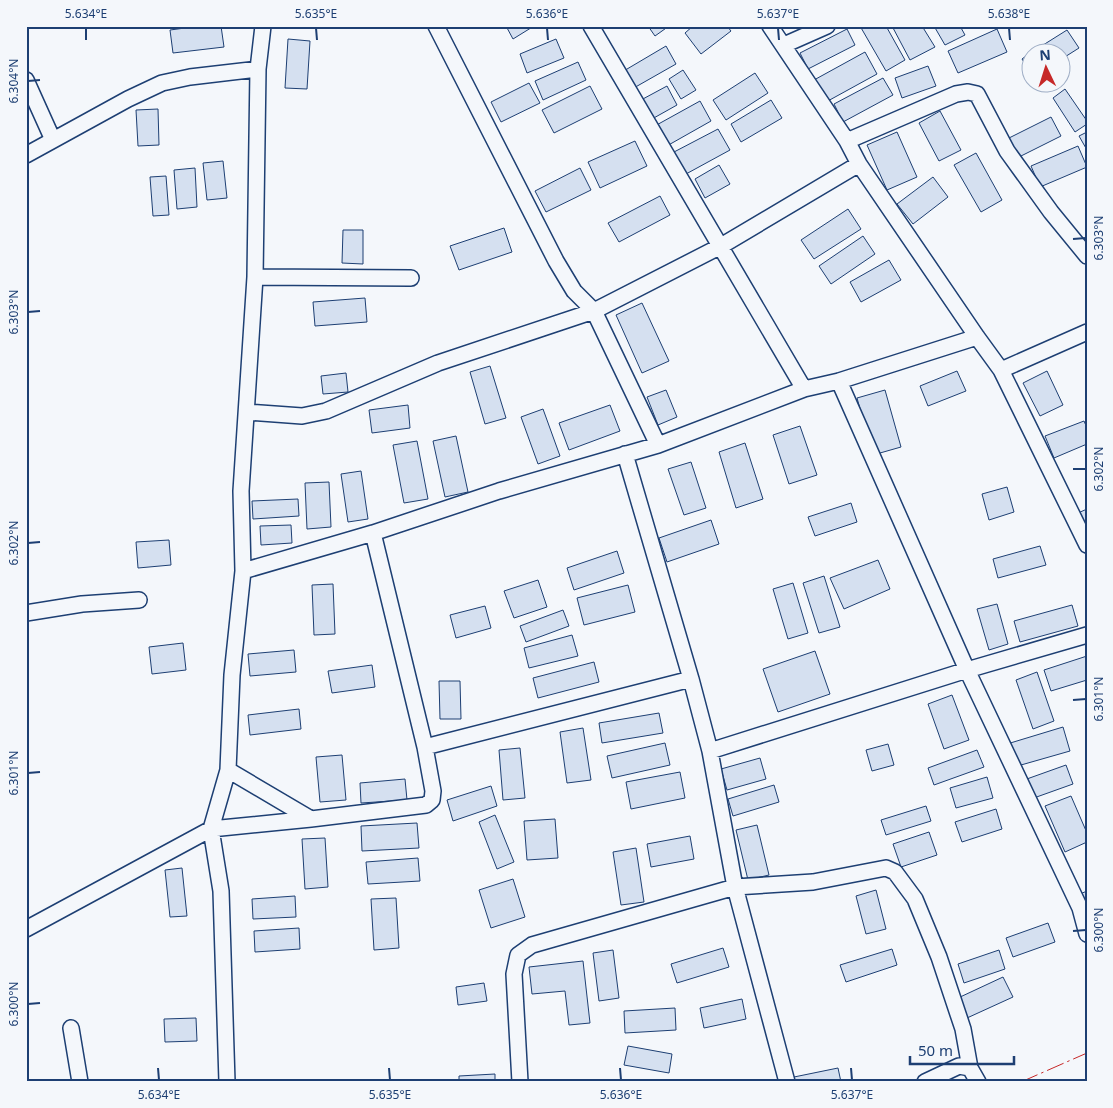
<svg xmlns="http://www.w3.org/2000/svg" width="1113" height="1108" viewBox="0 0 1113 1108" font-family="'Noto Sans',sans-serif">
<rect width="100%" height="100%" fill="#f4f7fb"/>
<!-- building -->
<path fill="#d5e0f0" stroke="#1d3f73" d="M200 26H221L224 47 173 53 170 30Z
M506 26H534L513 39Z
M648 26H669L655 36Z
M693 26H727L731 31 701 54 685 33Z
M860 26H886L905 60 886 71Z
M892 26H922L935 47 910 60Z
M934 26H960L965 35 945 45Z
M847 29 855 45 808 69 800 53Z
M997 29 1007 52 958 73 948 51Z
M1067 30 1079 48 1060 60V52H1032Z
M288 39 310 41 307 89 285 88Z
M556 39 564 58 527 73 520 54Z
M666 46 676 64 632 89 622 72Z
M865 52 877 74 826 102 814 80Z
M1030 53V72L1022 59Z
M578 62 586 80 543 100 535 81Z
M928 66 936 86 902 98 895 78Z
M683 70 696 90 681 99 669 79Z
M755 73 768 93 726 120 713 100Z
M883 78 893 95 843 122 834 104Z
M529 83 540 103 501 122 491 102Z
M590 86 602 109 554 133 542 110Z
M667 86 677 105 652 119 641 100Z
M1065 89 1087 121V124L1075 132 1053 98Z
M771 100 782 118 741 142 731 124Z
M700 101 711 121 665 147 653 127Z
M158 109 159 145 138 146 136 110Z
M940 111 961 150 939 161 919 123Z
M1051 117 1061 136 1017 158 1007 139Z
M718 129 730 150 686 174 674 152Z
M897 132 917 177 887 190 867 145Z
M1087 132V150L1079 136Z
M635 141 647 166 600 188 588 162Z
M1078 146 1087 167 1040 187 1031 166Z
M976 153 1002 200 981 212 954 165Z
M223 161 227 198 207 200 203 163Z
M719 165 730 184 705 198 695 179Z
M195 168 197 207 177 209 174 170Z
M580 168 591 190 546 212 535 191Z
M166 176 169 215 153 216 150 177Z
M933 177 948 197 913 224 897 204Z
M660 196 670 215 619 242 608 223Z
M848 209 861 229 814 259 801 240Z
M504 228 512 252 459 270 450 246Z
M343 230H363V264L342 263Z
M863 236 875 254 831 284 819 266Z
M889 260 901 280 861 302 850 282Z
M365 298 367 322 315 326 313 302Z
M642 303 669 361 642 373 616 315Z
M490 366 506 418 485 424 470 372Z
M957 371 966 391 928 406 920 386Z
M1047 371 1063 405 1040 416 1023 383Z
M346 373 348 392 323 394 321 376Z
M666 390 677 417 658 425 647 397Z
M885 390 901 447 873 455 857 398Z
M408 405 410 428 372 433 369 410Z
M610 405 620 431 569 450 559 423Z
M543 409 560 456 538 464 521 417Z
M1084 421 1087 428V444L1054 458 1045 436Z
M800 426 817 475 789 484 773 435Z
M456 436 468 492 445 497 433 441Z
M417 441 428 499 404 503 393 445Z
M745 443 763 499 736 508 719 452Z
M691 462 706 508 684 515 668 469Z
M361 471 368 519 348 522 341 474Z
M329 482 331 527 307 529 305 483Z
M1007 487 1014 512 989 520 982 494Z
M298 499 299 516 253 519 252 501Z
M851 503 857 522 815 536 808 517Z
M1087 509V531L1078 513Z
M711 520 719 544 667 562 659 538Z
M291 525 292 543 261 545 260 526Z
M169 540 171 565 138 568 136 542Z
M1040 546 1046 565 998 578 993 559Z
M617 551 624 573 574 590 567 568Z
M878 560 890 589 844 609 830 578Z
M824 576 840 627 819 633 803 583Z
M538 580 547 607 514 618 504 591Z
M793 583 808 633 788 639 773 589Z
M333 584 335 634 314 635 312 585Z
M628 585 635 612 584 625 577 598Z
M997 604 1008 644 989 650 977 609Z
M1072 605 1078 626 1020 642 1014 621Z
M485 606 491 628 456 638 450 615Z
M563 610 569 626 526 642 520 626Z
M572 635 578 656 529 668 524 648Z
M183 643 186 670 152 674 149 647Z
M294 650 296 672 250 676 248 654Z
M815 651 830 694 778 712 763 669Z
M1087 656V680L1051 691 1044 670Z
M594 662 599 682 538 698 533 678Z
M372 665 375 687 332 693 328 671Z
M1037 672 1054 721 1033 729 1016 680Z
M439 681H460L461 719H440Z
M952 695 969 740 944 749 928 704Z
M299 709 301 729 250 735 248 715Z
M659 713 663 733 602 743 599 723Z
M1063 727 1070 751 1014 767 1007 744Z
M583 728 591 780 567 783 560 732Z
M665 743 670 765 612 778 607 756Z
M888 744 894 765 872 771 866 750Z
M520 748 525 798 503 800 499 750Z
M977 750 984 767 934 785 928 768Z
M342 755 346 800 320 802 316 757Z
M760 758 766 779 727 790 721 769Z
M1066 765 1073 784 1031 799 1024 780Z
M680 772 685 798 631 809 626 782Z
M987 777 993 798 956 808 950 788Z
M405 779 407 800 361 803 360 783Z
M774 785 779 802 733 816 728 799Z
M491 786 497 806 453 821 447 800Z
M1071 796 1087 833V842L1065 852 1045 806Z
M926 806 931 821 886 835 881 820Z
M996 809 1002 829 962 842 955 822Z
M495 815 514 862 497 869 479 822Z
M555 819 558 858 527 860 524 821Z
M417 823 419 848 362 851 361 826Z
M757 825 769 875 748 880 736 830Z
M929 832 937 855 901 867 893 844Z
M690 836 694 859 651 867 647 844Z
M325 838 328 887 305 889 302 839Z
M636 848 644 902 621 905 613 852Z
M418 858 420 881 368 884 366 862Z
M182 868 187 916 170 917 165 870Z
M513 879 525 917 491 928 479 890Z
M876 890 886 929 866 934 856 896Z
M1087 891V912L1080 894Z
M295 896 296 917 253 919 252 899Z
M396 898 399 948 374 950 371 899Z
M1048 923 1055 942 1013 957 1006 938Z
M299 928 300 949 255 952 254 931Z
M723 948 729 967 677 983 671 964Z
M892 949 897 965 846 982 840 965Z
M613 950 619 998 599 1001 593 953Z
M999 950 1005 969 964 983 958 964Z
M583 961 590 1023 569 1025 565 991 532 994 529 967Z
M1003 977 1013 997 967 1018 958 998Z
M484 983 487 1001 458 1005 456 987Z
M742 999 746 1019 704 1028 700 1008Z
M675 1008 676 1030 625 1033 624 1011Z
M196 1018 197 1041 165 1042 164 1019Z
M628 1046 672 1054 669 1073 624 1065Z
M838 1068 841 1082H795L794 1077Z
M495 1074V1082H459V1076Z"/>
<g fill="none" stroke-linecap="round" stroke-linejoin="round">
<!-- minor casing -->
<g stroke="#1d3f73" stroke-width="18">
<path id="minor" d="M436 26 556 261 574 291 594 311 658 445
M591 26 804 389
M770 26 847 141 859 164 977 337 1001 370 1087 545
M784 45 827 26
M26 80 53 140
M847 141 956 94 968 92 977 94 1007 151 1051 212 1087 256
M26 155 128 99 162 83 190 77 258 69
M255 277 411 278
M1001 370 1087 332
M839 381 967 670 1080 908 1087 934
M247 412 302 416 326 411 438 363 594 311 721 246 859 164
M625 454 691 679 710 751 735 887 787 1082
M243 571 373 533 499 491 658 445 804 389 839 381 977 337
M26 613 82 604 139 600
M425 747 691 679
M710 751 967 670 1087 635
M228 770 311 819
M26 929 211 829 311 819 426 805 432 800 433 791 425 747 373 533
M71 1028 80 1082
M227 1082 221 891 211 829 228 770 232 675 243 571 241 491 255 277 258 69 263 26
M520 1082 514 974 518 955 532 945 735 887 813 882 886 868 895 872 915 899 939 957 963 1029 970 1068 978 1082
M925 1082 959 1066 970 1068"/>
</g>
<!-- minor -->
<use href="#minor" stroke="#f4f7fb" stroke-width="15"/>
<!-- power -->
<path stroke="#c62828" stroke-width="1" stroke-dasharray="18 4 2.5 4" stroke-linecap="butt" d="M1021 1082 1087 1053"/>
</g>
<!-- ticks -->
<path fill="none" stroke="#1d3f73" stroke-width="2" d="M86 28V40M316 28 317 40M547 28 548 40M778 28 779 40M1009 28 1010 40M28 81 40 80M1073 239 1086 238M28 312 40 311M1073 469H1086M28 543 40 542M1073 700 1086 699M28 773 40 772M1073 931 1086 930M28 1004 40 1003M158 1068 159 1080M389 1068 390 1080M620 1068 621 1080M851 1068 852 1080"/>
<!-- border -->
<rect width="1113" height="1108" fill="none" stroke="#f4f7fb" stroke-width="55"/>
<!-- north arrow -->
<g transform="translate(1046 68) rotate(356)"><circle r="24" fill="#f4f7fb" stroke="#9eadc5"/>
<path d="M0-4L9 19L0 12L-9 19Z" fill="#c62828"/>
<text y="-8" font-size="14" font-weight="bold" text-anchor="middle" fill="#1d3f73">N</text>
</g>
<!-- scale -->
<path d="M910 1056v8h104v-8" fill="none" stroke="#1d3f73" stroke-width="2.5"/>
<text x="918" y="1056" font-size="15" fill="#1d3f73" stroke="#f4f7fb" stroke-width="4" paint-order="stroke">50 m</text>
<rect x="28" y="28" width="1058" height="1052" fill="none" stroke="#1d3f73" stroke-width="2"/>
<g font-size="12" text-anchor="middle" fill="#1d3f73">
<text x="86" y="18">5.634°E</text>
<text x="316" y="18">5.635°E</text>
<text x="547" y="18">5.636°E</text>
<text x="778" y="18">5.637°E</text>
<text x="1009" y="18">5.638°E</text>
<text transform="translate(14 81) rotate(-90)" y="4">6.304°N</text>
<text transform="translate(1099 238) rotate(-90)" y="4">6.303°N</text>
<text transform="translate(14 312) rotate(-90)" y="4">6.303°N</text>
<text transform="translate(1099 469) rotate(-90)" y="4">6.302°N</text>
<text transform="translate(14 543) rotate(-90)" y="4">6.302°N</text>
<text transform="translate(1099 699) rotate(-90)" y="4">6.301°N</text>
<text transform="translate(14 773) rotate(-90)" y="4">6.301°N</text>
<text transform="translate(1099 930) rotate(-90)" y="4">6.300°N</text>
<text transform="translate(14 1004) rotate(-90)" y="4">6.300°N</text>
<text x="159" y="1099">5.634°E</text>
<text x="390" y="1099">5.635°E</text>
<text x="621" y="1099">5.636°E</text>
<text x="852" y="1099">5.637°E</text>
</g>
</svg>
